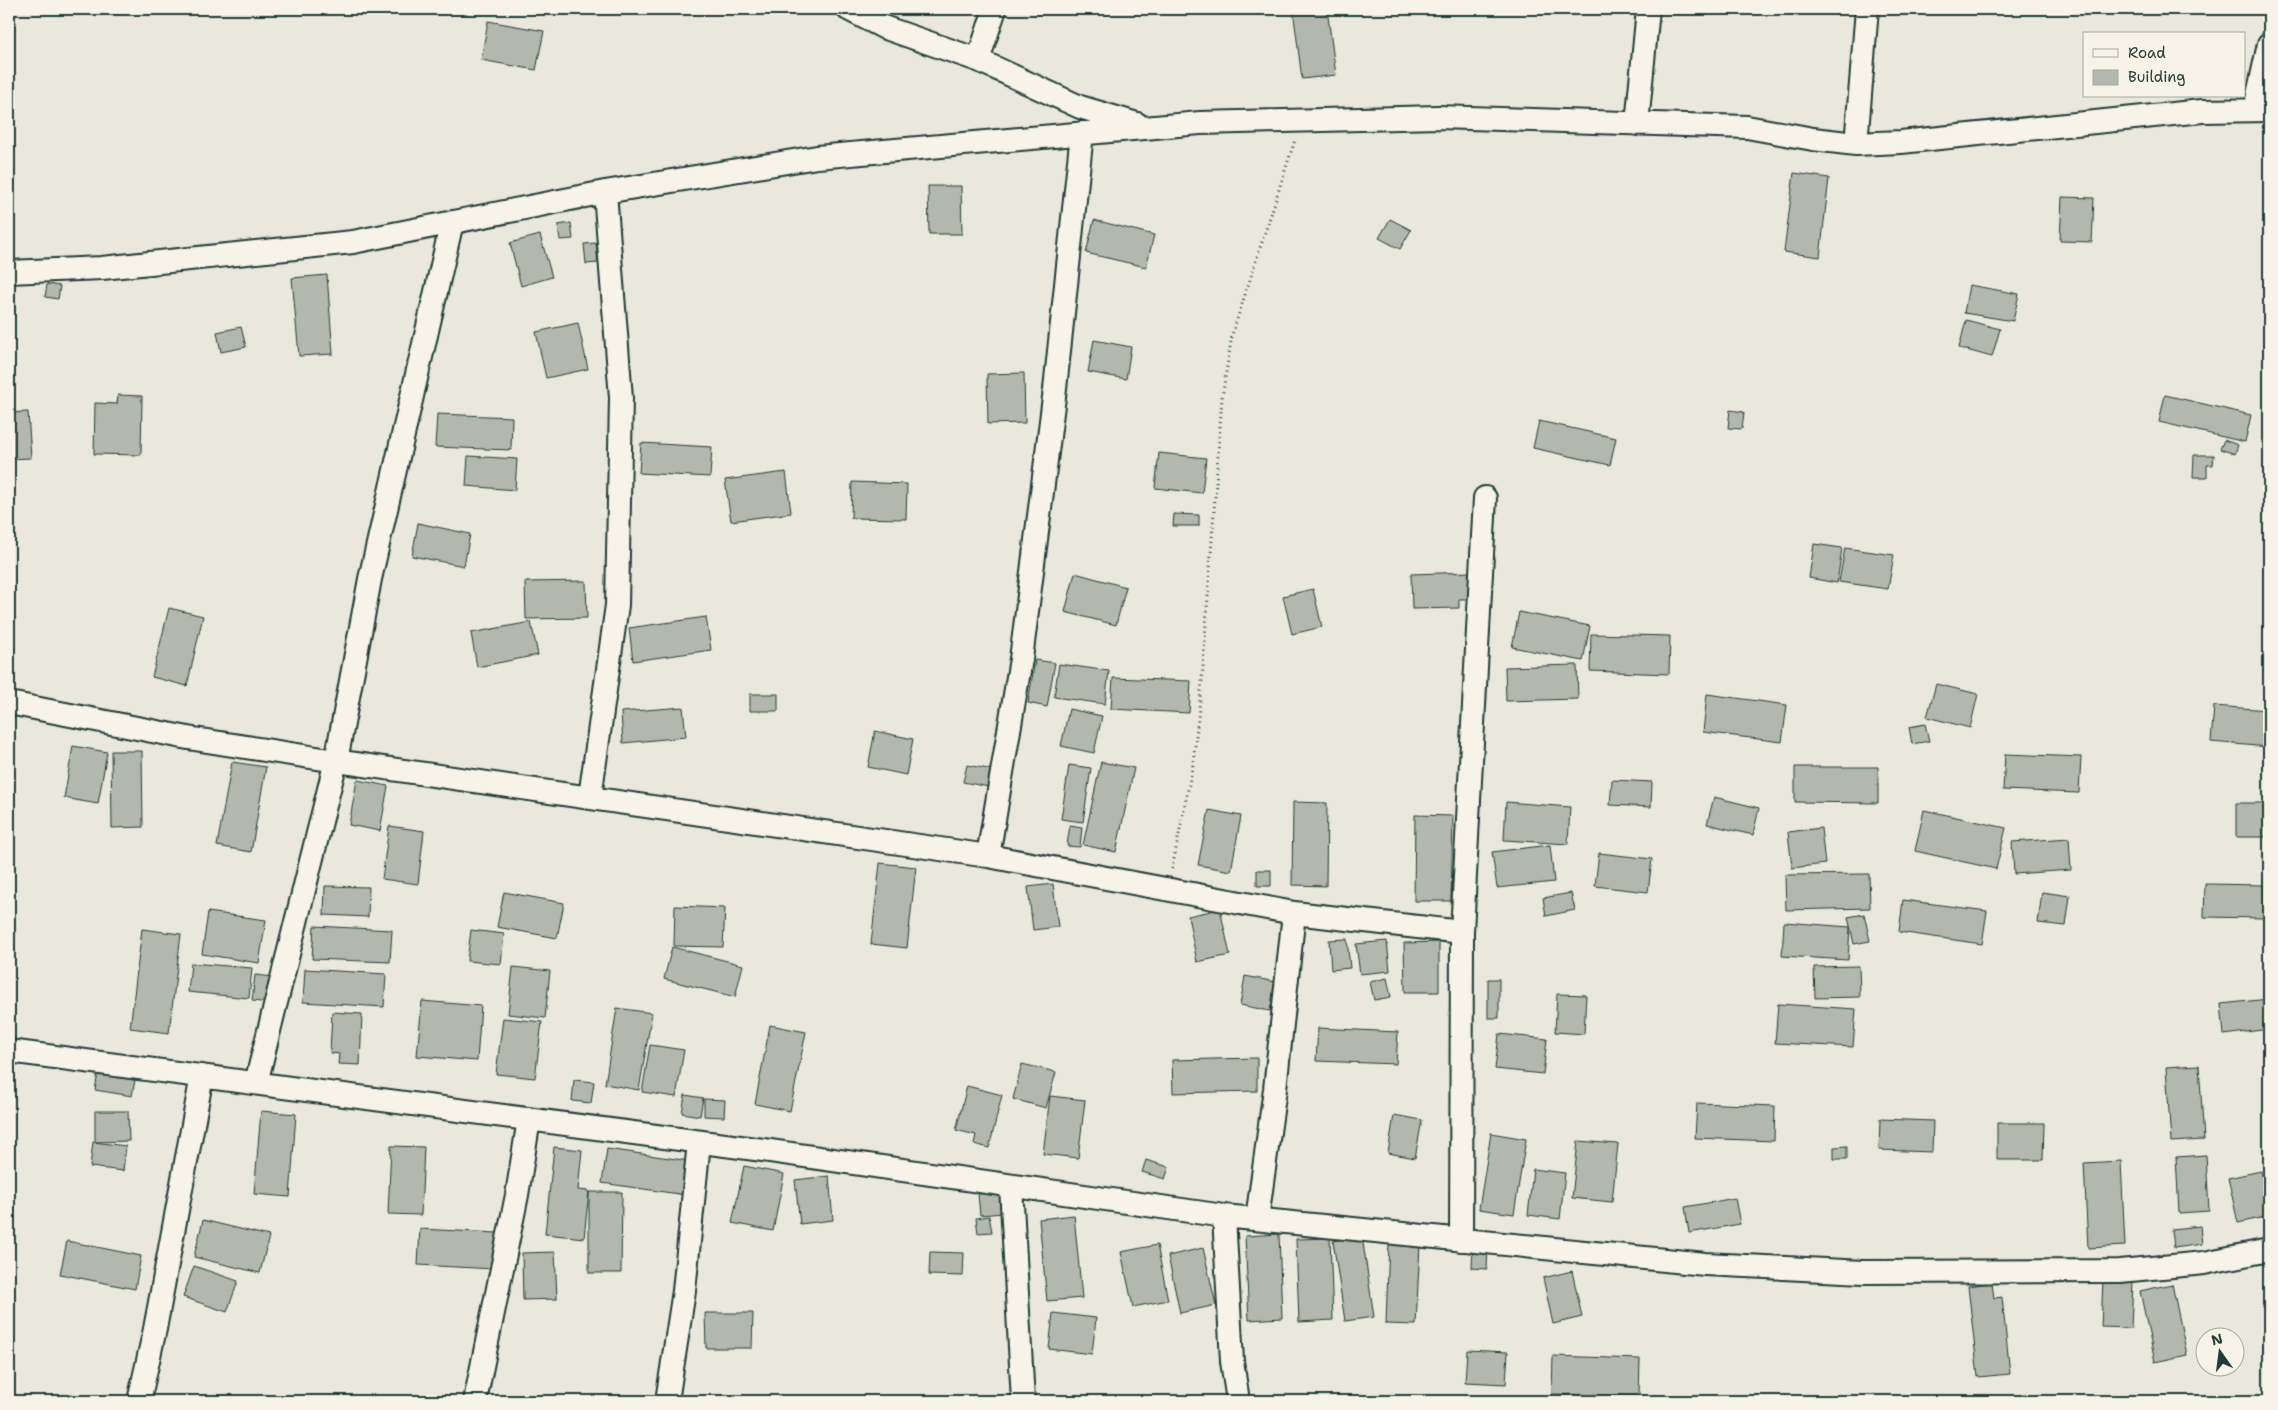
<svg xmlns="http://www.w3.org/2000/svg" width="2278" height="1410" viewBox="0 0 2278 1410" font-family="'Shantell Sans',sans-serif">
<rect width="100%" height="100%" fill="#eae8dd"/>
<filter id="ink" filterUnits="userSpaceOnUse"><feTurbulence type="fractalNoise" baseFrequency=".02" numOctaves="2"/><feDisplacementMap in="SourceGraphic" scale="10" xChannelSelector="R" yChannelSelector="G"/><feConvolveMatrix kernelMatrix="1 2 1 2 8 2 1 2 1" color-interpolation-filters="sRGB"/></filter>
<g filter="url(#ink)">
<!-- building -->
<path fill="#b2b8ae" stroke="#1f3d34" d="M1293 9H1327L1336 75 1302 79Z
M488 21 544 31 536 70 481 60Z
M1794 173 1829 178 1820 257 1784 252Z
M928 186H961L962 234H929Z
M2062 197 2094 198 2092 242 2060 241Z
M1390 219 1411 230 1400 249 1379 238Z
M1094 220 1154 235 1146 267 1086 253Z
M571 223 573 239 560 240 558 225Z
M540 235 552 277 521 286 510 243Z
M596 243 598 263 586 264 584 244Z
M327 275 333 354 299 356 292 278Z
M47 284 60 286 58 299 45 297Z
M1969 285 2019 294 2013 321 1964 313Z
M1966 320 2000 329 1992 357 1959 348Z
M578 323 588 369 546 378 536 332Z
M241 327 246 347 221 352 217 332Z
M1094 340 1131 347 1126 379 1088 372Z
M1024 373 1025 423 988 424 987 374Z
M118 395 142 396 141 455 94 454 95 403 117 404Z
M2165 395 2251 415 2245 442 2159 422Z
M1730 410 1744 412 1742 429 1728 428Z
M28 412 31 458 9 459V413Z
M437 414 512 417 511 450 435 447Z
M1539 421 1616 438 1610 465 1533 448Z
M2224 440 2238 445 2235 454 2220 449Z
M641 443 712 447 710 477 639 473Z
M1159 453 1206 458 1202 493 1155 488Z
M2194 455H2214L2213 465H2207V477H2193Z
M468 456 517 459 515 490 466 486Z
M786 472 791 513 731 521 725 480Z
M852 482 907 484 906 519 851 518Z
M1174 514 1199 515V526H1173Z
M418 523 470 534 464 566 412 556Z
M1814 544 1842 548 1837 583 1809 578Z
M1845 548 1894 555 1888 589 1839 582Z
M1471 572 1472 599H1459V608L1412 609 1411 574Z
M1075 573 1126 587 1116 625 1065 612Z
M586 581 587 618 526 619 525 582Z
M1313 589 1322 627 1292 634 1283 596Z
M169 608 203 616 187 686 152 677Z
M1519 612 1590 626 1583 661 1512 647Z
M706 617 711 650 633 661 629 628Z
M531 622 538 655 477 667 471 633Z
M1591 634 1670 636 1669 674 1590 671Z
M1035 660 1055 663 1047 707 1028 703Z
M1059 664 1109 671 1105 704 1054 697Z
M1577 665 1578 699 1506 701 1505 667Z
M1113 678 1191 681 1189 713 1111 709Z
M1936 684 1978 694 1970 728 1927 717Z
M750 694H778V711H750Z
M1707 694 1787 705 1782 742 1703 732Z
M2214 706 2269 710V747L2211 742Z
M683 707 686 737 623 743 621 712Z
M1069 709 1102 716 1094 753 1061 746Z
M1925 724 1929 741 1912 744 1909 727Z
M875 731 913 739 906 775 868 767Z
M73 746 107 752 98 804 64 798Z
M111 751H142L143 827 112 828Z
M2005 754 2081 757 2079 793 2003 790Z
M232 762 266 767 251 852 217 846Z
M1101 762 1134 768 1116 852 1083 845Z
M967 765 993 770 989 787 963 782Z
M1069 765 1091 768 1083 822 1061 819Z
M1795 767H1878V803L1795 802Z
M357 780 388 786 380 831 349 825Z
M1612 780 1652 782 1651 807 1610 805Z
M1714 797 1759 808 1753 835 1707 824Z
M1293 802 1327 803 1326 886 1292 885Z
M1506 802 1570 807 1568 844 1504 840Z
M2236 803H2269V837H2236Z
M1209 810 1241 816 1231 871 1198 865Z
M1924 810 2006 828 1996 869 1915 851Z
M1415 815 1453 816 1451 901H1414Z
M1070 825 1082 827 1080 847 1067 846Z
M389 826 424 831 418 884 382 879Z
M1821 828 1825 864 1792 868 1788 832Z
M2069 838 2071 870 2014 874 2012 842Z
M1550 845 1554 882 1497 888 1492 852Z
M1599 853 1652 859 1648 892 1595 886Z
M880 863 916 867 907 948 871 944Z
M1257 870H1271V886H1257Z
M1869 874 1870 908 1786 910 1785 875Z
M1053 884 1058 927 1033 930 1028 887Z
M2205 884 2265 885 2264 918 2204 917Z
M325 886 369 887 368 917 324 915Z
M504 892 564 903 557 938 497 927Z
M2042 892 2070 896 2066 926 2038 923Z
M1571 893 1575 910 1546 916 1543 898Z
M1903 900 1987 911 1982 944 1899 932Z
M675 906 725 908 723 947 674 946Z
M1220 909 1230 955 1197 962 1188 916Z
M208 912 266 920 259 963 202 954Z
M1864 914 1870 941 1854 944 1848 917Z
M1784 922 1850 927 1848 960 1782 956Z
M314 926 392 930 390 962 312 959Z
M142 929 181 934 169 1033 130 1028Z
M471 930 504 934 501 964 467 961Z
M1347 939 1350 968 1331 970 1329 940Z
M1387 941 1390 971 1360 974 1356 944Z
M1439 942V992H1405L1404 943Z
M672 947 743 965 735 997 664 979Z
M191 963 252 968 249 998 188 992Z
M1859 966 1860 997 1815 998 1814 967Z
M513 967 550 971 545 1018 508 1014Z
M305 969 386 974 384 1007 303 1002Z
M255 975 274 977 271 1003 252 1001Z
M1245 976 1276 982 1270 1011 1240 1005Z
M1387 978 1391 997 1374 1000 1370 982Z
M1488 979H1499V1018H1488Z
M1557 994 1586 995 1584 1034 1555 1032Z
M2269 999V1029L2224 1035 2221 1004Z
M422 1001 481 1006 477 1061 417 1056Z
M1778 1004 1856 1009 1853 1047 1775 1043Z
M617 1008 652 1013 639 1090 605 1084Z
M332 1012 362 1014 360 1065 338 1064 339 1054 330 1053Z
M503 1018 542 1022 535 1078 496 1074Z
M770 1025 806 1032 790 1111 755 1104Z
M1318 1028 1398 1032 1396 1064 1316 1061Z
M1499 1034 1547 1039 1543 1074 1495 1069Z
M650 1045 684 1050 676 1097 642 1092Z
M1257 1058V1091L1173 1093 1172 1060Z
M1022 1064 1056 1072 1046 1108 1013 1099Z
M2199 1065 2204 1140 2171 1142 2166 1067Z
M98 1073 135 1080 132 1096 95 1090Z
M574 1080 594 1082 591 1103 572 1101Z
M967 1086 1002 1095 989 1148 974 1144 976 1135 956 1130Z
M685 1095 703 1098 700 1116 682 1113Z
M1050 1096 1085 1100 1078 1158 1043 1154Z
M704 1099 725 1100 724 1117 704 1116Z
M1697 1103 1775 1106 1774 1141 1695 1138Z
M95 1111H128L129 1141 95 1142Z
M261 1111 296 1114 290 1197 254 1194Z
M1394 1115 1422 1120 1415 1158 1388 1153Z
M1880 1119 1933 1121 1932 1152 1879 1150Z
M1997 1123H2044L2043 1160H1997Z
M1491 1133 1526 1139 1514 1214 1479 1209Z
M1578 1141 1618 1144 1612 1202 1572 1198Z
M93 1142 126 1146 123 1171 90 1167Z
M391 1146 424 1147 421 1215 388 1214Z
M1847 1146V1159H1834V1147Z
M554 1147 582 1150 578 1190 589 1191 584 1238 545 1234Z
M607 1149 690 1161 686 1195 602 1183Z
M2206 1155 2209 1211 2179 1213 2176 1157Z
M1146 1160 1169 1167 1165 1179 1142 1172Z
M2121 1161 2125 1246 2088 1248 2084 1163Z
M744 1166 784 1174 773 1231 732 1223Z
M1533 1169 1565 1173 1560 1219 1528 1215Z
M2261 1171 2269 1216 2238 1223 2228 1178Z
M829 1176 833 1220 800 1224 795 1180Z
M1014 1191 1015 1212 980 1215 978 1194Z
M589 1192H622L621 1273H589Z
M1735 1198 1740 1224 1689 1233 1685 1207Z
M1074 1215 1082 1298 1047 1301 1039 1219Z
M989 1216 992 1232 978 1233 976 1218Z
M203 1220 269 1236 260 1273 194 1257Z
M2200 1226 2202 1244 2174 1248 2172 1229Z
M420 1229 497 1233 494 1269 418 1265Z
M1279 1234 1282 1318 1249 1320 1245 1236Z
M1362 1236 1374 1317 1345 1321 1333 1241Z
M1330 1238 1333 1320 1299 1322 1296 1239Z
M67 1241 141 1256 135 1289 60 1274Z
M1389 1242 1420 1244 1416 1325 1386 1324Z
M1157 1245 1168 1300 1133 1307 1121 1252Z
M1473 1245 1488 1246 1487 1269 1472 1268Z
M1203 1248 1216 1305 1180 1313 1168 1256Z
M555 1252 557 1299 523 1300 522 1253Z
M930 1252 964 1253 963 1276 929 1275Z
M194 1266 238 1281 227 1312 183 1297Z
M1572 1271 1582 1317 1553 1324 1543 1278Z
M2103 1279 2133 1281 2131 1328 2101 1327Z
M1992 1283 1994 1298 2002 1297 2010 1374 1978 1377 1968 1286Z
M2172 1284 2187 1355 2155 1362 2140 1291Z
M705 1313H753L752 1348H706Z
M1053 1313 1096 1318 1092 1354 1049 1349Z
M1467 1350 1508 1352 1506 1384 1465 1382Z
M1553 1356 1640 1359 1639 1397 1552 1394Z"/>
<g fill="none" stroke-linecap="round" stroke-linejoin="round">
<!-- minor casing -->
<g stroke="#1f3d34" stroke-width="26">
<path id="minor" d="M848 9 883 27 978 60 1080 107 1137 124
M978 60 995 9
M2255 109 2269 44
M1637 124 1648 9
M1856 144 1867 9
M9 272 102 268 353 242 605 192 817 157 1200 123 1438 117 1747 127 1813 139 1856 144 1901 142 2202 111 2269 110
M9 703 188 738 336 761 988 856 1294 913 1462 932
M590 797 617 605 621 398 605 192
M988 856 1021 659 1055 389 1082 133
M9 1051 763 1150 1224 1216 1705 1264 1864 1272 2120 1271 2204 1263 2269 1250
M256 1083 336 761 370 579 452 222
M1011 1186 1023 1401
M1224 1216 1232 1361 1238 1401
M1257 1219 1275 1089 1294 913
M1461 1240 1462 932 1485 498
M139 1401 155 1329 202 1076
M475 1401 517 1195 529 1119
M667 1401 684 1291 699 1142"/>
</g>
<!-- path -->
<path stroke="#1f3d34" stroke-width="3" stroke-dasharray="1 4" stroke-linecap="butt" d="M1172 869 1193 764 1202 681 1222 398 1232 335 1295 140"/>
<!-- minor -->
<use href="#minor" stroke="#f7f3e8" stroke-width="22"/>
</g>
</g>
<!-- margin -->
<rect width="2278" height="1410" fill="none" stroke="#f7f3e8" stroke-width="30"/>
<rect x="15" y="15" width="2248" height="1380" fill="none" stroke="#1f3d34" stroke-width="2" filter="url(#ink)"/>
<!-- legend -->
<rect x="2083" y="32" width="162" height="65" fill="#f7f3e8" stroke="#a1aaa0"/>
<rect x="2093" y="49" width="25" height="8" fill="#f7f3e8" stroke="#a1aaa0"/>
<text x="2128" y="58" font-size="15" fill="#1f3d34">Road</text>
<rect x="2093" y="70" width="25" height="15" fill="#b2b8ae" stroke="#a1aaa0"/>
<text x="2128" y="82" font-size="15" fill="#1f3d34">Building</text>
<!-- north arrow -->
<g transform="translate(2220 1352) rotate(346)"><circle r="24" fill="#f7f3e8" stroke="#a1aaa0"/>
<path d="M0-4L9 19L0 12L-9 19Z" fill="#1f3d34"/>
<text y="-8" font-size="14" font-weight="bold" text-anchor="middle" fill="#1f3d34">N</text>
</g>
</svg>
